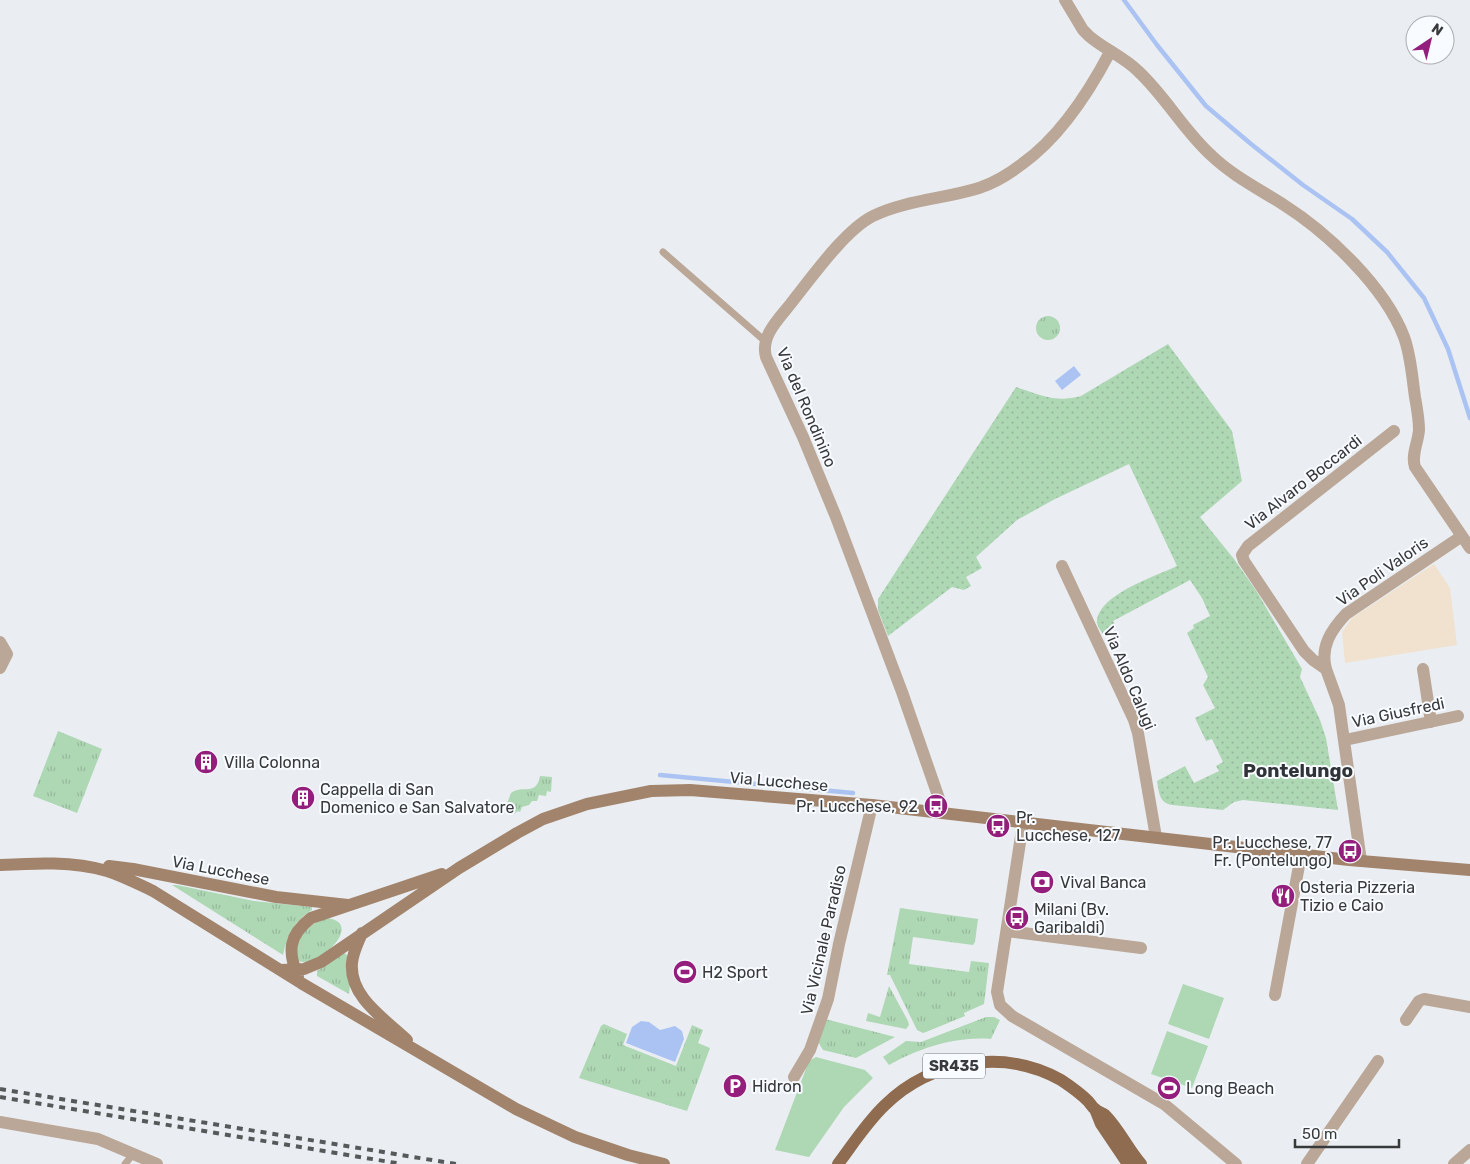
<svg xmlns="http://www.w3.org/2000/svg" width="1470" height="1164" viewBox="0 0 1470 1164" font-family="Rubik,sans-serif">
<defs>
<pattern id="grass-tufts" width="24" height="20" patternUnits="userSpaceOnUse" patternTransform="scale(1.25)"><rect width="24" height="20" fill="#aed7b4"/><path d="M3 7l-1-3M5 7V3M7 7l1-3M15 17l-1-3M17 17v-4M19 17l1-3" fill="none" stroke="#96b99c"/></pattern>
<pattern id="park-dots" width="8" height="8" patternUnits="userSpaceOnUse" patternTransform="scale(1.25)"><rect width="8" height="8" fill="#aed7b4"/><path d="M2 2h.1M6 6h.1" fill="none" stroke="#96b99c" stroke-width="1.8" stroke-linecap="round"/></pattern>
</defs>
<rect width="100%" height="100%" fill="#eaeef2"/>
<!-- education -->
<path fill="#f0e2ce" d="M1434 564 1450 588 1457 645 1345 663 1342 632 1352 618Z"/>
<!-- grass -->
<path fill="url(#grass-tufts)" d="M1036 328a12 12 0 1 1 24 0a12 12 0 1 1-24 0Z
M58 731 102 749 77 813 33 796Z
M540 776 552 777 551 792 547 791 546 796 539 795 537 801H532L529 805 522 807 520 812 518 811 514 814 505 809 511 793C523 784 536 797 540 776Z
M172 885H177L254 901 312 907V910C295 920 287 935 283 955Z
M900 908 978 919 975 942 973 945 913 937 909 964 969 972 971 961 989 963 984 1004 964 1013 965 1016 926 1032 923 1033 917 1030 890 975H887Z
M327 918C366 923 317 969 299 961 292 939 307 924 327 918Z
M344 953 347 955C348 964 351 987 349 994L317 976V971Z
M889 986 908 1021 909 1025 906 1029 866 1021 868 1013 880 1017Z
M986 1017H994L1000 1020 991 1039C957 1036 919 1048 889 1065L883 1057 906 1041 921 1042Z
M825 1019 895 1037 856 1058 823 1050 818 1042Z
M604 1024 627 1034 623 1045 676 1066 692 1025 703 1030 698 1043 710 1048 687 1111 579 1078 601 1026Z"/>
<!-- park -->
<path fill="url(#park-dots)" d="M1168 344 1232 431 1242 481 1200 517 1234 559 1257 592 1302 669 1300 677 1320 720 1326 738 1338 810 1243 800 1234 802 1223 810 1172 805C1159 803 1159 792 1157 781L1185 766 1194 783 1219 771 1216 766 1223 762 1212 739 1206 741 1195 718 1215 708 1203 685 1208 677 1187 633 1194 628 1193 625 1210 616 1202 598 1190 580 1113 621 1116 627 1103 634C1100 630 1096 625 1097 620 1100 594 1156 576 1177 566L1129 464 1055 499 1017 520 976 557 982 568 966 577 971 586 964 590 952 587 888 636 878 610V599L1016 387C1040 395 1056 403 1081 396Z"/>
<!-- garden -->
<path fill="#aed7b4" d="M1183 984 1224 998 1209 1039 1168 1024Z
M1167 1031 1208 1046 1192 1088 1151 1074Z
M816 1057 865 1070 873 1078 844 1107 809 1157 775 1150 809 1061Z"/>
<!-- water -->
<path fill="#abc3f3" d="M1074 366 1081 375 1062 390 1055 381Z
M641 1021 649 1022 660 1030 675 1026 682 1031 684 1039 675 1062 626 1043 632 1027Z"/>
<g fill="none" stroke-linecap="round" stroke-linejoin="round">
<!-- stream -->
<path stroke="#abc3f3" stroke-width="4.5" d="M1124 0 1157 45 1206 106 1251 144 1303 185 1352 219 1387 252 1424 298 1448 349 1470 418
M660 775 853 793"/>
<!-- lane -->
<path stroke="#bba797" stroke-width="7" d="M663 252 765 341
M125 1164 134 1153"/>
<!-- street -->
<path stroke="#bba797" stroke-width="12" d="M1065 0 1083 30 1089 36C1104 49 1124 57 1138 71 1166 97 1184 131 1212 156 1233 176 1259 189 1284 205 1328 233 1385 287 1404 337 1411 356 1412 377 1415 397 1417 408 1419 419 1419 430 1418 443 1411 455 1415 467L1470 548
M1062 566 1134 720 1138 733 1156 837
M0 642 7 654 0 668
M1326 669C1320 647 1331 630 1346 614L1462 536
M1423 669 1431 722
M1345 740 1458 716
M944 813 902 692 836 517 803 437 766 357C760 335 780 318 792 302 812 277 845 230 873 216 906 200 944 199 979 188 994 183 1009 174 1022 164 1060 137 1089 92 1110 52
M1023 823 997 992 1000 1005 1012 1016 1164 1104 1236 1164
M1361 861 1339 705 1326 669 1313 660 1304 651 1244 561 1242 555 1248 546 1394 431
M1007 931 1141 948
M1275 995 1301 855
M1406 1020 1419 1001 1424 999 1470 1007
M794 1077 810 1050 828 999 839 944 872 805
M0 1122 98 1139 157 1164
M1307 1164 1378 1061
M1454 1164 1470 1150"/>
<!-- secondary -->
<path stroke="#a2846d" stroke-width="12" d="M0 865C35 863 73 861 107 871 123 876 138 884 153 891L301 983 516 1109 575 1137 628 1155 664 1164
M109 866 133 869 276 897 348 905
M362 933C358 943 353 952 352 963 349 997 385 1019 407 1040
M281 970 304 969 321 962 459 868 517 833 543 819 587 804 651 791 690 790 872 805 1349 860 1470 870
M298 976C287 951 289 935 311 918L442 874"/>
<!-- primary -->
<path stroke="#8f6b4f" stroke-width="12" d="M1095 1109 1101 1124 1128 1164
M838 1164C853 1144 867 1122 885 1105 931 1060 1004 1048 1061 1080 1070 1086 1080 1093 1088 1101 1090 1103 1092 1107 1095 1109 1098 1112 1102 1113 1105 1115 1119 1129 1128 1149 1141 1164"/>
<!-- rail -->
<path stroke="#56595a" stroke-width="4" stroke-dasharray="6 6" stroke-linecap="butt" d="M0 1089 456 1164
M0 1097 402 1164"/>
</g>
<!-- icons -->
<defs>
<g id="building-disc" transform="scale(1.25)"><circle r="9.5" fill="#931e7c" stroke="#f8fbff"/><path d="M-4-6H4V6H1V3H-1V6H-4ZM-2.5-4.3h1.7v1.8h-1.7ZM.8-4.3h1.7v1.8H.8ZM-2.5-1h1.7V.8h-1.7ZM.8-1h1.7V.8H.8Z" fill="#fff"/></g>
<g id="bus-disc" transform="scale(1.25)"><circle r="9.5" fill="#931e7c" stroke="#f8fbff"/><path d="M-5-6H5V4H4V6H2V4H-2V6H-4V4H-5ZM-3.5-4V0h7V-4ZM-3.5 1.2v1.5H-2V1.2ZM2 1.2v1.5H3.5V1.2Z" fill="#fff"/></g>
<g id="bank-disc" transform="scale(1.25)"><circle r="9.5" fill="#931e7c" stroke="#f8fbff"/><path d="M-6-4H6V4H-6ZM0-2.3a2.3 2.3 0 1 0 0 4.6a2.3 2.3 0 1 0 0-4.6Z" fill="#fff"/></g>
<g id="restaurant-disc" transform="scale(1.25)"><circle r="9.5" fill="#931e7c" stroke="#f8fbff"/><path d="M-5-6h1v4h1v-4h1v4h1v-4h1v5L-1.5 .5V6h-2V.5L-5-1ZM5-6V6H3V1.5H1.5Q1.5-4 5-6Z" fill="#fff"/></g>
<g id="stadium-disc" transform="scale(1.25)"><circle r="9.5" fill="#931e7c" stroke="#f8fbff"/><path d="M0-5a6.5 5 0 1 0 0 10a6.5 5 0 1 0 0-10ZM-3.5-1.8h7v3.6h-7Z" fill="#fff"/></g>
<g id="parking-disc" transform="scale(1.25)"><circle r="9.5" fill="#931e7c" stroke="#f8fbff"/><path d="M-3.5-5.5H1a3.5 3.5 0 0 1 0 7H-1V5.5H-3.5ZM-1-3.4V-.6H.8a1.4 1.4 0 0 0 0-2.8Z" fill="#fff"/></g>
</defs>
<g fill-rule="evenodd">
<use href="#building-disc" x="206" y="762"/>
<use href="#building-disc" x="303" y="798"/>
<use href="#bus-disc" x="936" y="806"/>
<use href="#bus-disc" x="998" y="826"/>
<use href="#bus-disc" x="1350" y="851"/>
<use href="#bank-disc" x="1042" y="882"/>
<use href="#restaurant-disc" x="1283" y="896"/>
<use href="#bus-disc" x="1017" y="918"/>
<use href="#stadium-disc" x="685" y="972"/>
<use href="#parking-disc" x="735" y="1086"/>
<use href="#stadium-disc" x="1169" y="1088"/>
</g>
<g text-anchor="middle" stroke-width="4" stroke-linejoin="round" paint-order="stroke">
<!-- shield labels -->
<rect fill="#f8fbff" stroke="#717375" stroke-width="1" x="923" y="1053.5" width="62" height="25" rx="4"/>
<g font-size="15" font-weight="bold" fill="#37393a">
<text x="954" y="1071">SR435</text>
</g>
<!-- street labels -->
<g font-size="16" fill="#37393a" stroke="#f8fbff">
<text transform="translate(807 407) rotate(67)" y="6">Via del Rondinino</text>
<text transform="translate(1303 482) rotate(-38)" y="6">Via Alvaro Boccardi</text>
<text transform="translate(1382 571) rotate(-35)" y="6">Via Poli Valoris</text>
<text transform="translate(1130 678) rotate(67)" y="6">Via Aldo Calugi</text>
<text transform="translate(1398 712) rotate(-12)" y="6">Via Giusfredi</text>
<text transform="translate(779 781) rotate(5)" y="6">Via Lucchese</text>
<text transform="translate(221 870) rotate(11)" y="6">Via Lucchese</text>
<text transform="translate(823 940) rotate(-77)" y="6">Via Vicinale Paradiso</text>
</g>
<!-- poi labels -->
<g font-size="16" fill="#37393a" stroke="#f8fbff" text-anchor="start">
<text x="224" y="768">Villa Colonna</text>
<text x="320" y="795">Cappella di San<tspan x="320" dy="18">Domenico e San Salvatore</tspan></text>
<text x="918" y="812" text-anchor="end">Pr. Lucchese, 92</text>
<text x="1016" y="823">Pr.<tspan x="1016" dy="18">Lucchese, 127</tspan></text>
<text x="1332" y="848" text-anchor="end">Pr. Lucchese, 77<tspan x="1332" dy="18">Fr. (Pontelungo)</tspan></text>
<text x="1060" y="888">Vival Banca</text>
<text x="1300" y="893">Osteria Pizzeria<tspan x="1300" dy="18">Tizio e Caio</tspan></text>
<text x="1034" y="915">Milani (Bv.<tspan x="1034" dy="18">Garibaldi)</tspan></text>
<text x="702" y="978">H2 Sport</text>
<text x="752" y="1092">Hidron</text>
<text x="1186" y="1094">Long Beach</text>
</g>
<!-- quarter labels -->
<g font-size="19" font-weight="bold" fill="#303437" stroke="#f8fbff">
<text x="1298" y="777">Pontelungo</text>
</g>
</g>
<!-- north arrow -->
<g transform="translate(1430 40) rotate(35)"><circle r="24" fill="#f8fbff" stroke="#abadb0"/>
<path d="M0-4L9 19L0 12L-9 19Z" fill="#931e7c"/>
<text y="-8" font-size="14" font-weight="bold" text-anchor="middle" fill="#37393a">N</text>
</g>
<!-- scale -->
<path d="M1295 1139v8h104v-8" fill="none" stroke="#37393a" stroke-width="2.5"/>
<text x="1302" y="1139" font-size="15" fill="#37393a" stroke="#f8fbff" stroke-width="4" paint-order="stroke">50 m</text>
</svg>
